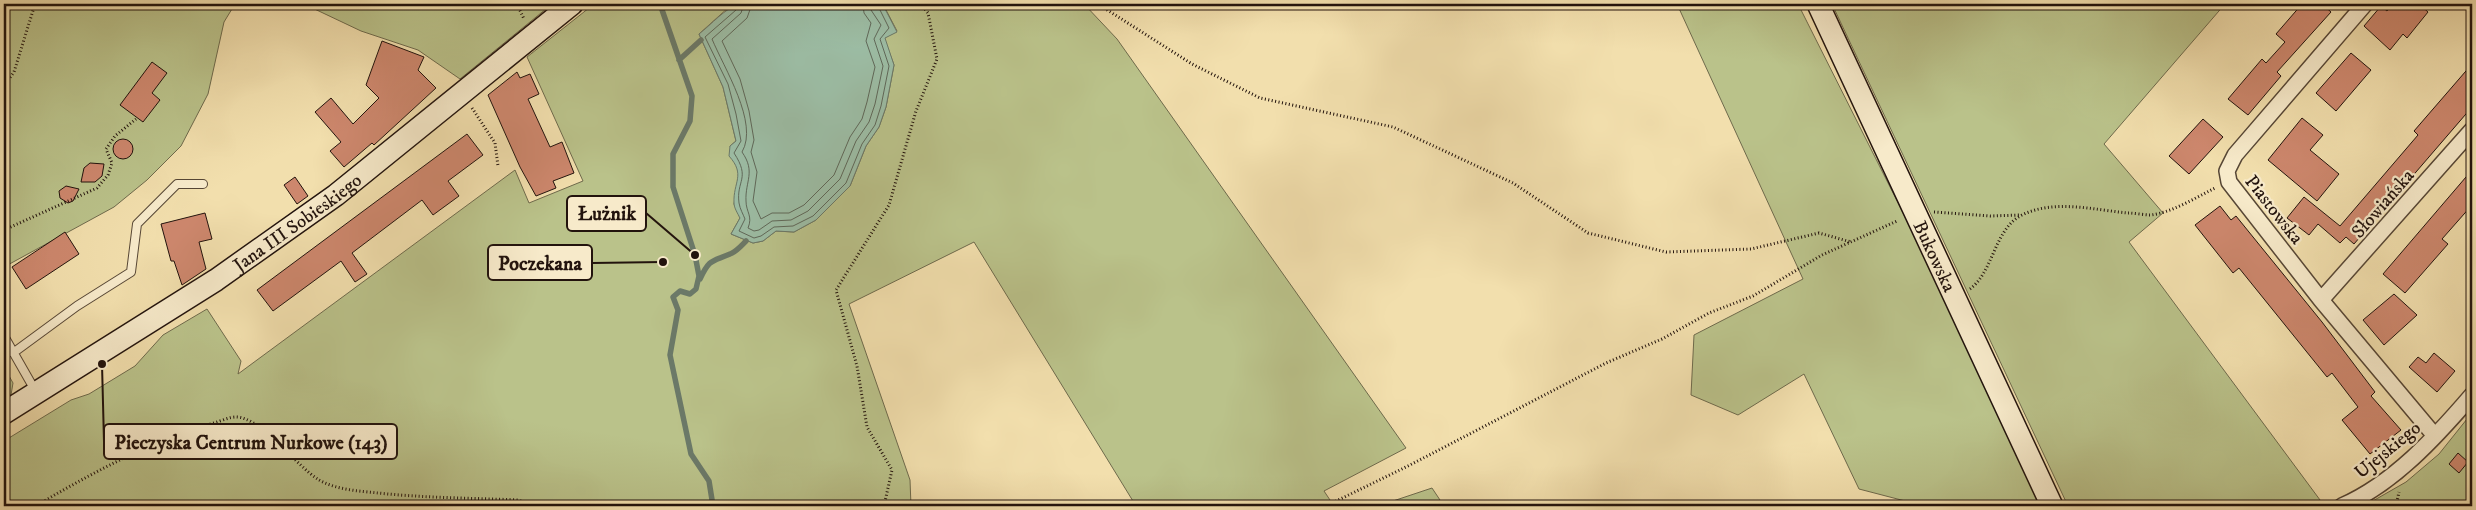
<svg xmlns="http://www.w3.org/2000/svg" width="2476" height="510" viewBox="0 0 2476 510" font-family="'IM FELL DW Pica',serif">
<rect width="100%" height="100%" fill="#f2dfad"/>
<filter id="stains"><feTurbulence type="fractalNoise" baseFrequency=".004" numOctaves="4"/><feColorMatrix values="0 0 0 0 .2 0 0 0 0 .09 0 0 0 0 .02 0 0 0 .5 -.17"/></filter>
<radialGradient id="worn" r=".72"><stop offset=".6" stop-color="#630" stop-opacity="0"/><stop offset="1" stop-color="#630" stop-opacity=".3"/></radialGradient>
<!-- green -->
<path fill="#bac28a" stroke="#6e6a4c" d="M4 4H235L224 22 208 94 181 146 147 180 114 207 4 267Z
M304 4H552L460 79 418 50 361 31Z
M594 4H739L729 7 699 34 723 87 736 141 730 146 739 174 734 204 740 218 731 234 753 243 763 241 776 231 794 232 816 220 850 186 866 146 879 127 886 107 894 65 884 38 897 31 885 8 878 4H1084L1117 39 1406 448 1324 491 1334 506H1136L974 242 849 304 910 480 911 506H4V441L71 400 89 394 135 366 163 335 207 309 241 361 238 374 515 170 529 203 583 181 527 57Z
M1677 4H1798L1963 332 2044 506H1911L1909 502 1859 489 1804 374 1738 415 1691 395 1694 335 1803 279Z
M1832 4H2225L2104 144 2163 213 2129 242 2323 504 2314 506H2068Z
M4 367 13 383 11 395 4 399Z
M2467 419 2472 424V506H2364L2406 482 2439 454Z
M1432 488 1444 506H1378Z"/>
<!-- water -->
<path fill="#9cbda5" stroke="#6b7968" d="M739 4H878L884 7 897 32 885 38 894 65 886 107 879 127 866 146 850 186 816 220 794 232 776 231 763 241 753 243 731 234 740 218C738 214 734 208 734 203 733 182 746 175 729 156L730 146 736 141 723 87 699 34C712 24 724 9 739 4Z"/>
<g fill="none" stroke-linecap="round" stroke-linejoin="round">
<!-- shore -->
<path stroke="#5f6859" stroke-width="1" d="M738 4 736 10 705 37 728 84 736 114 741 141 734 153C751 179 736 180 739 203 740 209 743 214 745 219L739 231 754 238 761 236 774 227 793 226 813 216 846 183 862 144 875 125 881 106 889 66 880 39 889 28 877 4
M744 4 741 13 712 39C724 68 759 123 742 152 756 172 745 181 746 201 746 212 753 216 748 228L754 231 759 230 772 221 791 220 808 211 840 179 856 141 869 122 875 104 883 66 874 39 881 25 871 10 870 4
M752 4 747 18 722 41 740 79 749 111 754 140 751 152 757 172 753 201 761 219 772 213H789L804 205 834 175 850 137 862 119 867 102 875 67 866 41 871 23 864 13 863 4"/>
<!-- stream -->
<path stroke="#6b7968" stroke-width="5.5" d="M660 4 692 96 690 121 673 154V187L695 255 699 276 696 289 690 294 680 291 673 297 678 310 670 355 691 454 709 481 713 506
M679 60 701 40
M700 279C710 258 712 262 730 254 736 252 742 245 746 241"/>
</g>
<!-- building -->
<path fill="#cd876d" stroke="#22130d" d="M2302 4H2322L2331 12 2277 72 2281 76 2248 115 2228 99 2262 59 2266 63 2285 42 2276 34Z
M2393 4H2419L2428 12 2407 38 2403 34 2390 50 2364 26 2381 6 2387 11Z
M382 41 424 57 418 70 436 88 374 145 372 143 344 167 330 151 341 142 315 112 331 98 353 124 379 98 366 85Z
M2351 53 2371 70 2336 111 2316 93Z
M152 62 167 73 152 93 160 100 143 122 120 105Z
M2472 64V107L2354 244 2346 237 2340 243 2318 224 2309 235 2287 218 2304 197 2340 226 2418 135 2414 131Z
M517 72 520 78 530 74 539 94 528 99 550 147 562 142 574 173 553 181 556 188 536 196 520 167 488 95Z
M2302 118 2323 135 2310 150 2339 174 2317 201 2268 160Z
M2203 119 2223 137 2189 174 2169 156Z
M467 134 483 155 448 181 459 196 433 215 422 200 352 253 367 274 355 282 341 261 273 311 257 290Z
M113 149a10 10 0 1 1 20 0a10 10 0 1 1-20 0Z
M90 163 104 164 102 176 95 182H81L84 168Z
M2472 170V205L2442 239 2448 244 2405 293 2383 274Z
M295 177 308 196 297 204 284 185Z
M66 186 79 189 73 201 68 203 60 198 59 191Z
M2220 206 2231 220 2236 216 2322 322 2375 392 2371 396 2401 430 2370 454 2342 420 2358 407 2332 373 2327 377 2239 268 2233 273 2195 225Z
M205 213 212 239 199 242 206 269 182 285 174 261H171L161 224Z
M65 232 79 254 26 289 12 267Z
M2394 294 2417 315 2384 345 2363 320Z
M2434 353 2455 371 2437 392 2409 367 2418 357 2426 363Z
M2458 453 2468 462 2459 473 2449 464Z"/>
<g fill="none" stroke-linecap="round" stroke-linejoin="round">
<!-- lane casing -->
<g stroke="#564635" stroke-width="10">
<path id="lane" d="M4 336 36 392
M13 353 77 306 131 272 137 224 177 184H203"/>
</g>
<!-- street casing -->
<g stroke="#564635" stroke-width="18">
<path id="street" d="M2365 4 2235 155 2227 171 2229 182 2321 300 2435 436
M2321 300 2472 130
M2342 506C2393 484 2436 437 2472 395"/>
</g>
<!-- secondary casing -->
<g stroke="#22130d" stroke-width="24">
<g id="secondary">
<path id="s1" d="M1818 4 2052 506"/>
<path id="s2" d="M4 413 216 280 336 195 572 4"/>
</g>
</g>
<!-- path -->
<path stroke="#22130d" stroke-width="3" stroke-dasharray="1 2.5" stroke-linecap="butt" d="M517 4 524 19
M1098 4 1192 64 1260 98 1393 127 1513 183 1588 233 1666 252 1751 249 1819 233 1851 242
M4 86 14 72 35 4
M472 108 495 143 498 166
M1934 212 1990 216 2020 215
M4 230 97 188 108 175 112 163 106 149 115 136 136 119
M1970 289C1994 271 1994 229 2022 215 2054 199 2095 210 2128 213 2135 213 2144 215 2151 215 2173 212 2195 198 2215 188
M39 504C94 472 153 440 214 423 221 421 229 417 236 417 261 417 295 465 319 480 337 490 359 491 378 493 425 498 472 498 519 500L530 506
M27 506 39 504 57 506
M884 506 892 470 867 427 857 366 836 290 889 205 916 111 937 59 928 13 921 4
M1326 506 1408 466 1606 363 1662 339 1709 313 1753 296 1822 255 1897 221
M2396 506 2399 492"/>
<!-- lane -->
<use href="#lane" stroke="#f7eaca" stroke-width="8"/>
<!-- street -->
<use href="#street" stroke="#f7eaca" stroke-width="15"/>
<!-- secondary -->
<use href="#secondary" stroke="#f7eaca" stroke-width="21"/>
</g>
<g text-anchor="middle" stroke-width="4.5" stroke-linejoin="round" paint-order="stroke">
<!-- street labels -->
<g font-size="19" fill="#22130d" stroke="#f7eaca">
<text transform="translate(2382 203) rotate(-49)" y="7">Słowiańska</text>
<text transform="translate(2275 209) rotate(52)" y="7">Piastowska</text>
<text dy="7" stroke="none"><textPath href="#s2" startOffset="350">Jana III Sobieskiego</textPath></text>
<text dy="7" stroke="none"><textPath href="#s1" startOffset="278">Bukowska</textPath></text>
<text transform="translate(2387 449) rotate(-39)" y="7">Ujejskiego</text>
</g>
</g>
<!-- callouts -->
<path fill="none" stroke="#22130d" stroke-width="2" d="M695 255L646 213M663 262L592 263M102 364L104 442"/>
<g fill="#22130d" stroke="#f7eaca" stroke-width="2">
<circle cx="695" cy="255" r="5"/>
<circle cx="663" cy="262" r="5"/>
<circle cx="102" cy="364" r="5"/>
</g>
<g fill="#f7eaca" stroke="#22130d" stroke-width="2">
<rect x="567" y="196" width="79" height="35" rx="5"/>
<rect x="488" y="245" width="104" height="35" rx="5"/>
<rect x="104" y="424" width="293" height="35" rx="5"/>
</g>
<g font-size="20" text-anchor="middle" font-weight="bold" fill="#22130d">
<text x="607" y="220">Łużnik</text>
<text x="540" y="270">Poczekana</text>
<text x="251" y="449">Pieczyska Centrum Nurkowe (143)</text>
</g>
<!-- margin -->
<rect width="2476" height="510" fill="none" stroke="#f2dfad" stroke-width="20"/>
<rect x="5" y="5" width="2466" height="500" fill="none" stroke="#22130d" stroke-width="2.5"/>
<rect x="10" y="10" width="2456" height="490" fill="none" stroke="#22130d"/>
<rect width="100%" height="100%" filter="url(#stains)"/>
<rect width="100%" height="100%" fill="url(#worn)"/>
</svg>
